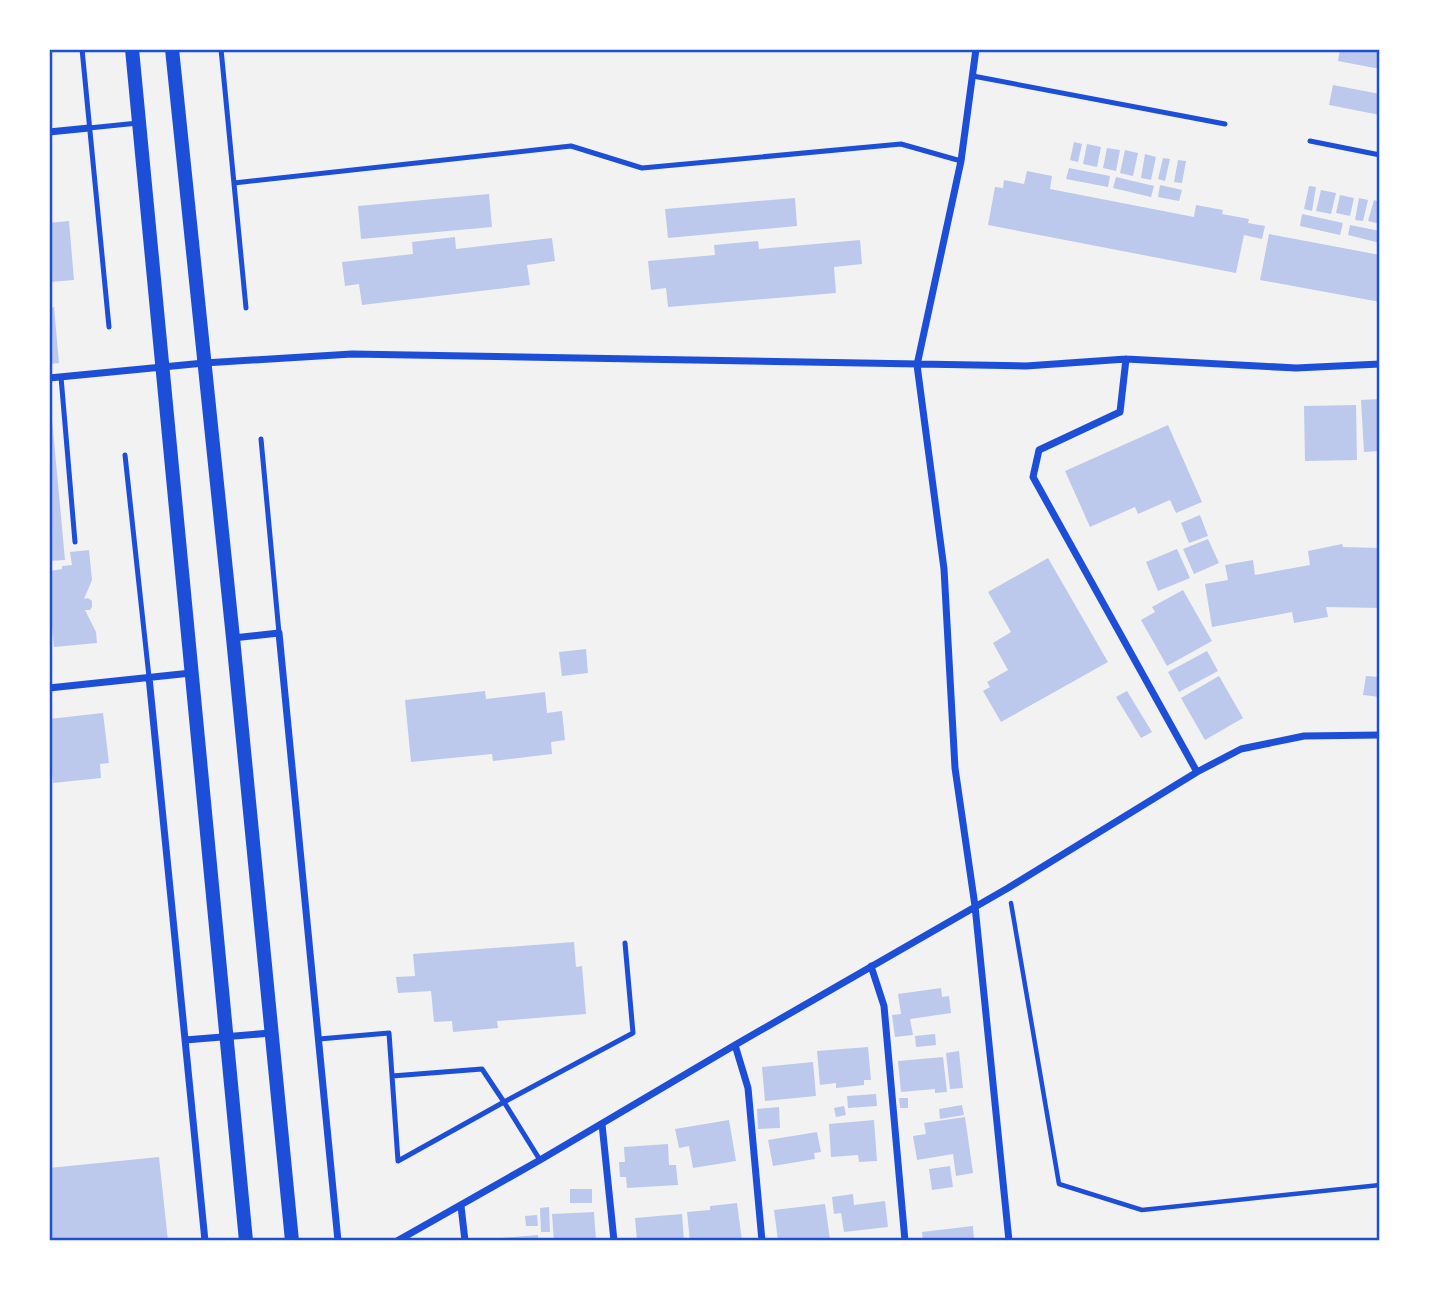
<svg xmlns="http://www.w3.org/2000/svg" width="1429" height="1290" viewBox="0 0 1429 1290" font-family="Roboto,sans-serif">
<rect width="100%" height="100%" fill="#f2f2f2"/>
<!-- building -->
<path fill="#bdc9ec" d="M1340 49H1380V69L1338 61Z
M1333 85 1380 94V115L1329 105Z
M1074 142 1082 144 1078 162 1070 160Z
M1087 144 1101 147 1097 167 1083 164Z
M1107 148 1120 150 1116 171 1103 168Z
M1125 150 1138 153 1133 176 1120 173Z
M1145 154 1156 157 1151 180 1141 178Z
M1163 158 1170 159 1165 181 1158 179Z
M1178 160 1186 161 1182 183 1174 182Z
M1069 168 1110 176 1108 187 1066 179Z
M1027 171 1052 176 1050 189 1194 217 1196 205 1223 210 1222 214 1249 219 1248 223 1265 226 1262 239 1244 235 1236 273 988 225 995 187 1003 188 1004 180 1024 184Z
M1116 177 1154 186 1151 197 1113 188Z
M1160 185 1182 190 1179 201 1158 197Z
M1309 186 1316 187 1312 211 1304 209Z
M1321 190 1336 193 1331 214 1316 211Z
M489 194 492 227 361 239 358 206Z
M1340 195 1354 198 1350 216 1336 213Z
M795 198 797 226 668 238 665 209Z
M1359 198 1368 200 1363 221 1355 220Z
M1374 200 1380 202 1377 215 1380 216V224L1368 221Z
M1302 214 1343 223 1340 235 1300 226Z
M69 221 74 280 50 282 49 223Z
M1350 225 1380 231V243L1348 235Z
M1269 234 1380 255V302L1260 280Z
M455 237 456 249 552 238 555 261 527 265 530 285 362 305 359 284 345 286 342 262 413 254 412 242Z
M860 240 862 264 834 267 836 293 668 307 666 288 651 290 648 261 715 255 714 245 758 241 759 249Z
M54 307 59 363 49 364V308Z
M1380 399V451L1364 452 1361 400Z
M1356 405 1357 460 1305 461 1304 406Z
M49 408H51L65 560 49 561Z
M1168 425 1202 502 1176 513 1170 500 1138 514 1135 507 1090 527 1065 471Z
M1200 515 1208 536 1189 543 1181 523Z
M1208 539 1219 563 1194 574 1183 549Z
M1342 544 1343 547 1380 548V608L1326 607 1328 617 1294 623 1292 612 1212 627 1205 584 1228 580 1225 565 1253 560 1255 575 1310 565 1308 551Z
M1177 549 1190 578 1158 591 1146 562Z
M89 550 92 580 84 599 88 598 92 601V607L90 610H85L96 632 97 643 54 647 49 596V571L62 569V566L72 565 70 552Z
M1048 558 1108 662 1001 722 983 691 990 687 987 682 1008 670 993 643 1011 632 988 592Z
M1183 590 1212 641 1167 666 1141 620 1155 612 1152 607Z
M586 649 588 673 562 676 559 652Z
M1207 651 1218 671 1179 692 1168 672Z
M1219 676 1243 718 1205 740 1181 698Z
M1366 676 1380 677V697L1363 695Z
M485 691 486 699 545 692 547 713 562 711 565 740 551 742 552 754 493 761 492 754 411 762 405 700Z
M1127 691 1152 732 1141 738 1116 697Z
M103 713 109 763 100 764 101 778 53 783 52 773H49V719Z
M574 942 576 967 582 966 586 1014 497 1021 498 1028 453 1032 452 1021 434 1022 431 991 398 993 396 977 415 976 413 954Z
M941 988 942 997 949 996 951 1013 910 1019 913 1035 895 1037 892 1015 901 1014 898 994Z
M935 1034 936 1045 916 1047 915 1036Z
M868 1047 871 1080H864V1085L836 1088V1083L820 1085 817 1051Z
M959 1051 963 1088 950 1089 946 1053Z
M943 1057 947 1092 935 1093V1089L901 1092 898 1061Z
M813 1062 816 1096 765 1101 762 1067Z
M876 1094 877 1106 848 1108 847 1096Z
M899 1098H908V1108H900Z
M962 1105 964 1115 940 1119 939 1109Z
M844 1106 846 1115 836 1117 834 1108Z
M779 1107 780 1128 758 1129 757 1109Z
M965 1117 973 1173 956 1176 953 1154 917 1160 913 1136 926 1134 924 1123Z
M729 1120 736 1161 693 1168 689 1146 679 1148 675 1129Z
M874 1120 877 1161 859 1162 858 1155 831 1157 829 1124Z
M817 1132 821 1152 814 1153 815 1159 773 1166 768 1140Z
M668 1144 669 1165H676L678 1185 627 1188 626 1177H620L619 1162H625L624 1147Z
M159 1157 168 1241H49V1168Z
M950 1166 953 1187 932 1190 929 1169Z
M570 1189H592V1203H570Z
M853 1194 854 1205 885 1201 888 1227 844 1232 841 1213 834 1214 832 1197Z
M737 1203 742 1241H690L687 1212 710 1210V1206Z
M825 1204 830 1240 778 1241 774 1210Z
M549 1207 550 1232H541L540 1208Z
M594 1212 596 1241H554L552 1214Z
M682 1214 684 1241H637L635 1218Z
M537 1215 538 1226H526L525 1216Z
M973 1226 974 1241H923L922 1232Z
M538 1235V1241H488V1239Z"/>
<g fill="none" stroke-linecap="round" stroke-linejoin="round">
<!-- path -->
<path stroke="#1d4ed8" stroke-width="4.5" d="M1011 903 1059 1184 1142 1210 1380 1185"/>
<!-- service -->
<path stroke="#1d4ed8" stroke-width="5" d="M82 49 109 327
M221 49 246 308
M973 76 1225 124
M89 128 138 123
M1310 141 1380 155
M234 183 571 146 642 168 901 144 961 161
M61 377 75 542
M261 439 279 633
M125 455 149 677
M319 1039 389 1033 398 1161 504 1102 540 1160
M392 1076 482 1069 504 1102 633 1033 625 943"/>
<!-- minor -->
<path stroke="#1d4ed8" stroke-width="7" d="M976 49 961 161 917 365 944 569 955 768 975 906 1009 1241
M49 132 89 128
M1126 359 1120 412 1039 450 1033 477 1197 772
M49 378 204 363 352 354 1026 366 1126 359 1296 368 1380 364
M233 638 279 633 338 1241
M149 677 205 1241
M49 688 191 673
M871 966 884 1006 905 1241
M185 1040 271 1033
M735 1045 748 1088 762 1241
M602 1124 614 1241
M461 1206 465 1241
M397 1241 540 1160 735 1045 1008 888 1197 772 1241 749 1304 736 1380 735"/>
<!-- secondary -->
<path stroke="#1d4ed8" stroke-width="14" d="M132 49 246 1241
M172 49 233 638 292 1241"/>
</g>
<!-- border -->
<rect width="1429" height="1290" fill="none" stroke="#ffffff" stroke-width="102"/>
<rect x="51" y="51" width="1327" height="1188" fill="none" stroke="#1d4ed8" stroke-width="2.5"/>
</svg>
